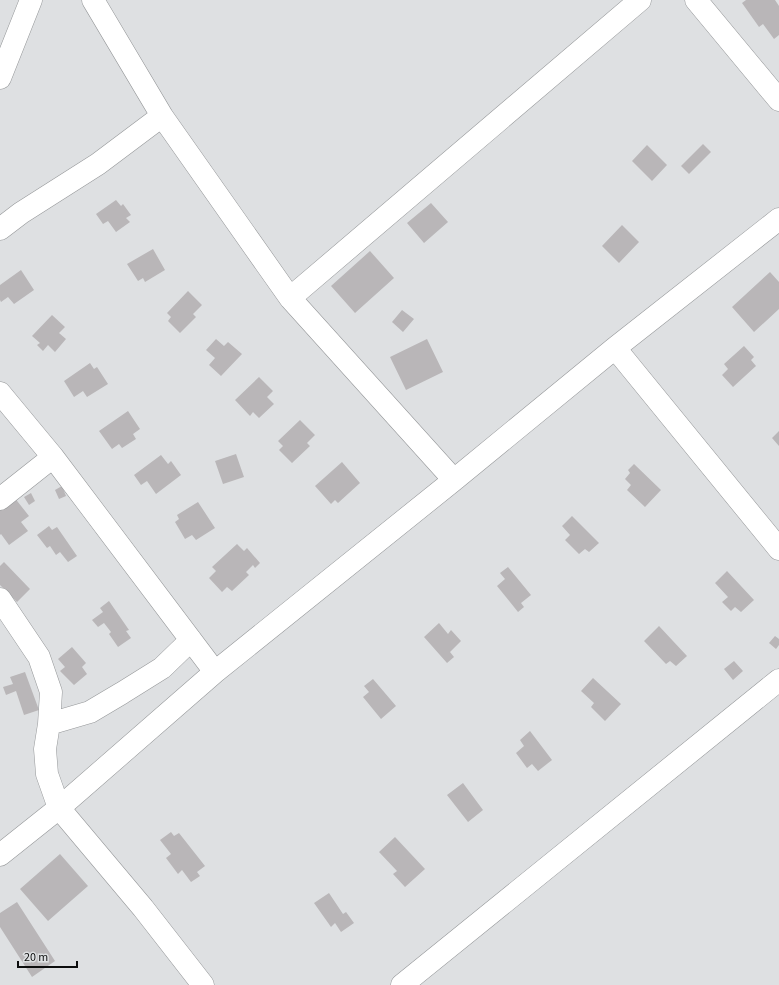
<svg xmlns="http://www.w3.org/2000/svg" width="779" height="985" viewBox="0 0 779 985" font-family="'Source Sans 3',sans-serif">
<rect width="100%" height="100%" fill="#dee0e2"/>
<!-- building -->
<path fill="#b9b6b8" d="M746 0H775L779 6V35L774 39 763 24 759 27 742 3Z
M703 144 711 152 689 174 681 166Z
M647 145 667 165 652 181 632 161Z
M116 200 121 206 123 204 131 215 126 218 130 222 116 232 108 221 103 224 96 214Z
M431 203 448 222 424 243 407 223Z
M622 225 639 242 619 263 602 246Z
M153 249 165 270 145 282 143 278 138 281 127 264Z
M370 251 394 278 355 313 331 286Z
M21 270 34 290 14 304 8 297 1 302 0 300V285Z
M770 272 779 282V309L754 332 732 307Z
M188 291 202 305 193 314 196 317 180 333 168 321 171 317 167 313Z
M402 310 414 319 403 332 392 322Z
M52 315 65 327 59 333 66 339 55 352 48 345 43 351 37 345 40 343 32 336Z
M216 339 224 346 228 342 242 354 221 376 209 365 215 358 206 350Z
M427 339 443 372 406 390 390 357Z
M744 346 754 357 751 360 756 366 733 387 722 375 728 369 724 364Z
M90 363 94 369 97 367 108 384 87 397 83 391 74 397 64 381Z
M259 377 273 391 267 397 274 404 259 418 253 412 250 416 235 400Z
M128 411 140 429 133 434 136 439 122 448 119 444 112 449 99 431Z
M300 420 315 435 307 443 310 446 292 463 279 450 283 446 278 441Z
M779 431V446L772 438Z
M236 454 244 477 223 484 215 461Z
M161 455 168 464 171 461 181 475 156 494 147 481 141 485 134 475Z
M342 462 360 483 338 503 335 500 331 504 315 486Z
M634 464 661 490 645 507 627 490 631 485 625 479 630 473 628 470Z
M62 486 66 496 59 499 55 490Z
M31 493 35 501 29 505 24 497Z
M14 497 29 516 21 522 28 531 9 545 1 534 0 535V508Z
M198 502 215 528 196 540 192 535 185 539 175 522 179 519 177 515Z
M572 516 599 543 589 552 585 549 579 554 565 540 570 535 562 526Z
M49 526 52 530 57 527 77 556 68 562 60 552 56 555 50 546 47 548 37 535Z
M237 544 244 551 247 548 260 563 255 568 253 565 246 572 249 575 232 591 227 587 222 592 209 578 216 571 212 567Z
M4 562 30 589 17 602 0 585V566Z
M508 567 531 595 521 603 524 607 518 612 497 586 505 579 500 573Z
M727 571 754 600 741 612 735 607 731 611 722 602 728 597 715 583Z
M109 601 129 630 126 631 131 638 118 647 109 634 111 632 104 623 98 627 92 620 103 612 100 608Z
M439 623 448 634 451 630 461 641 450 652 454 657 447 663 424 637Z
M659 626 687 656 676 666 670 661 666 664 644 641Z
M775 636 779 639V645L776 649 769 643Z
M72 647 86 663 82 667 87 674 74 685 60 671 65 667 58 659Z
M734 661 743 671 733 680 724 669Z
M25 672 39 710 24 715 16 691 6 695 3 687 13 684 10 677Z
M593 678 621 704 605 721 591 707 594 703 581 691Z
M373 679 396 706 381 719 363 697 369 692 364 686Z
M530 731 552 760 538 771 532 764 527 768 516 753 524 746 520 740Z
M463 783 483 810 468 822 447 795Z
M171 832 174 836 179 833 205 866 197 872 200 876 191 882 182 870 178 874 166 858 171 854 160 840Z
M395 837 425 869 405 887 393 874 397 871 379 852Z
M60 854 88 886 48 921 20 889Z
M329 893 343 914 346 912 354 923 341 932 335 923 331 927 314 903Z
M17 902 55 961 32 977 0 927V913Z"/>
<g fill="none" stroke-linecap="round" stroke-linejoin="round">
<!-- minor casing -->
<g stroke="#959799" stroke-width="23">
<path id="minor" d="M93 0 162 116 290 298 454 480
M696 0 779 100
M0 78 31 0
M0 229 21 213 98 164 162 116
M290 298 640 0
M615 348 779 549
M0 393 53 457 215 672
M0 499 53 457
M0 599 39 657 51 692 49 724 45 749 47 774 59 808 143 908 203 985
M49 724 90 712 122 693 162 668 191 640
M0 855 59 808 215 672 454 480 615 348 779 219
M402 985 779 680"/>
</g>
<!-- minor -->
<use href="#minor" stroke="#fff" stroke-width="22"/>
</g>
<!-- scale -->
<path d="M18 961v6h59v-6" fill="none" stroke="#0c0d0d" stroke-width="2"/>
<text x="24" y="961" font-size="12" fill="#0c0d0d" stroke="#dee0e2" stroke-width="3" paint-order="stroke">20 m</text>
</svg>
